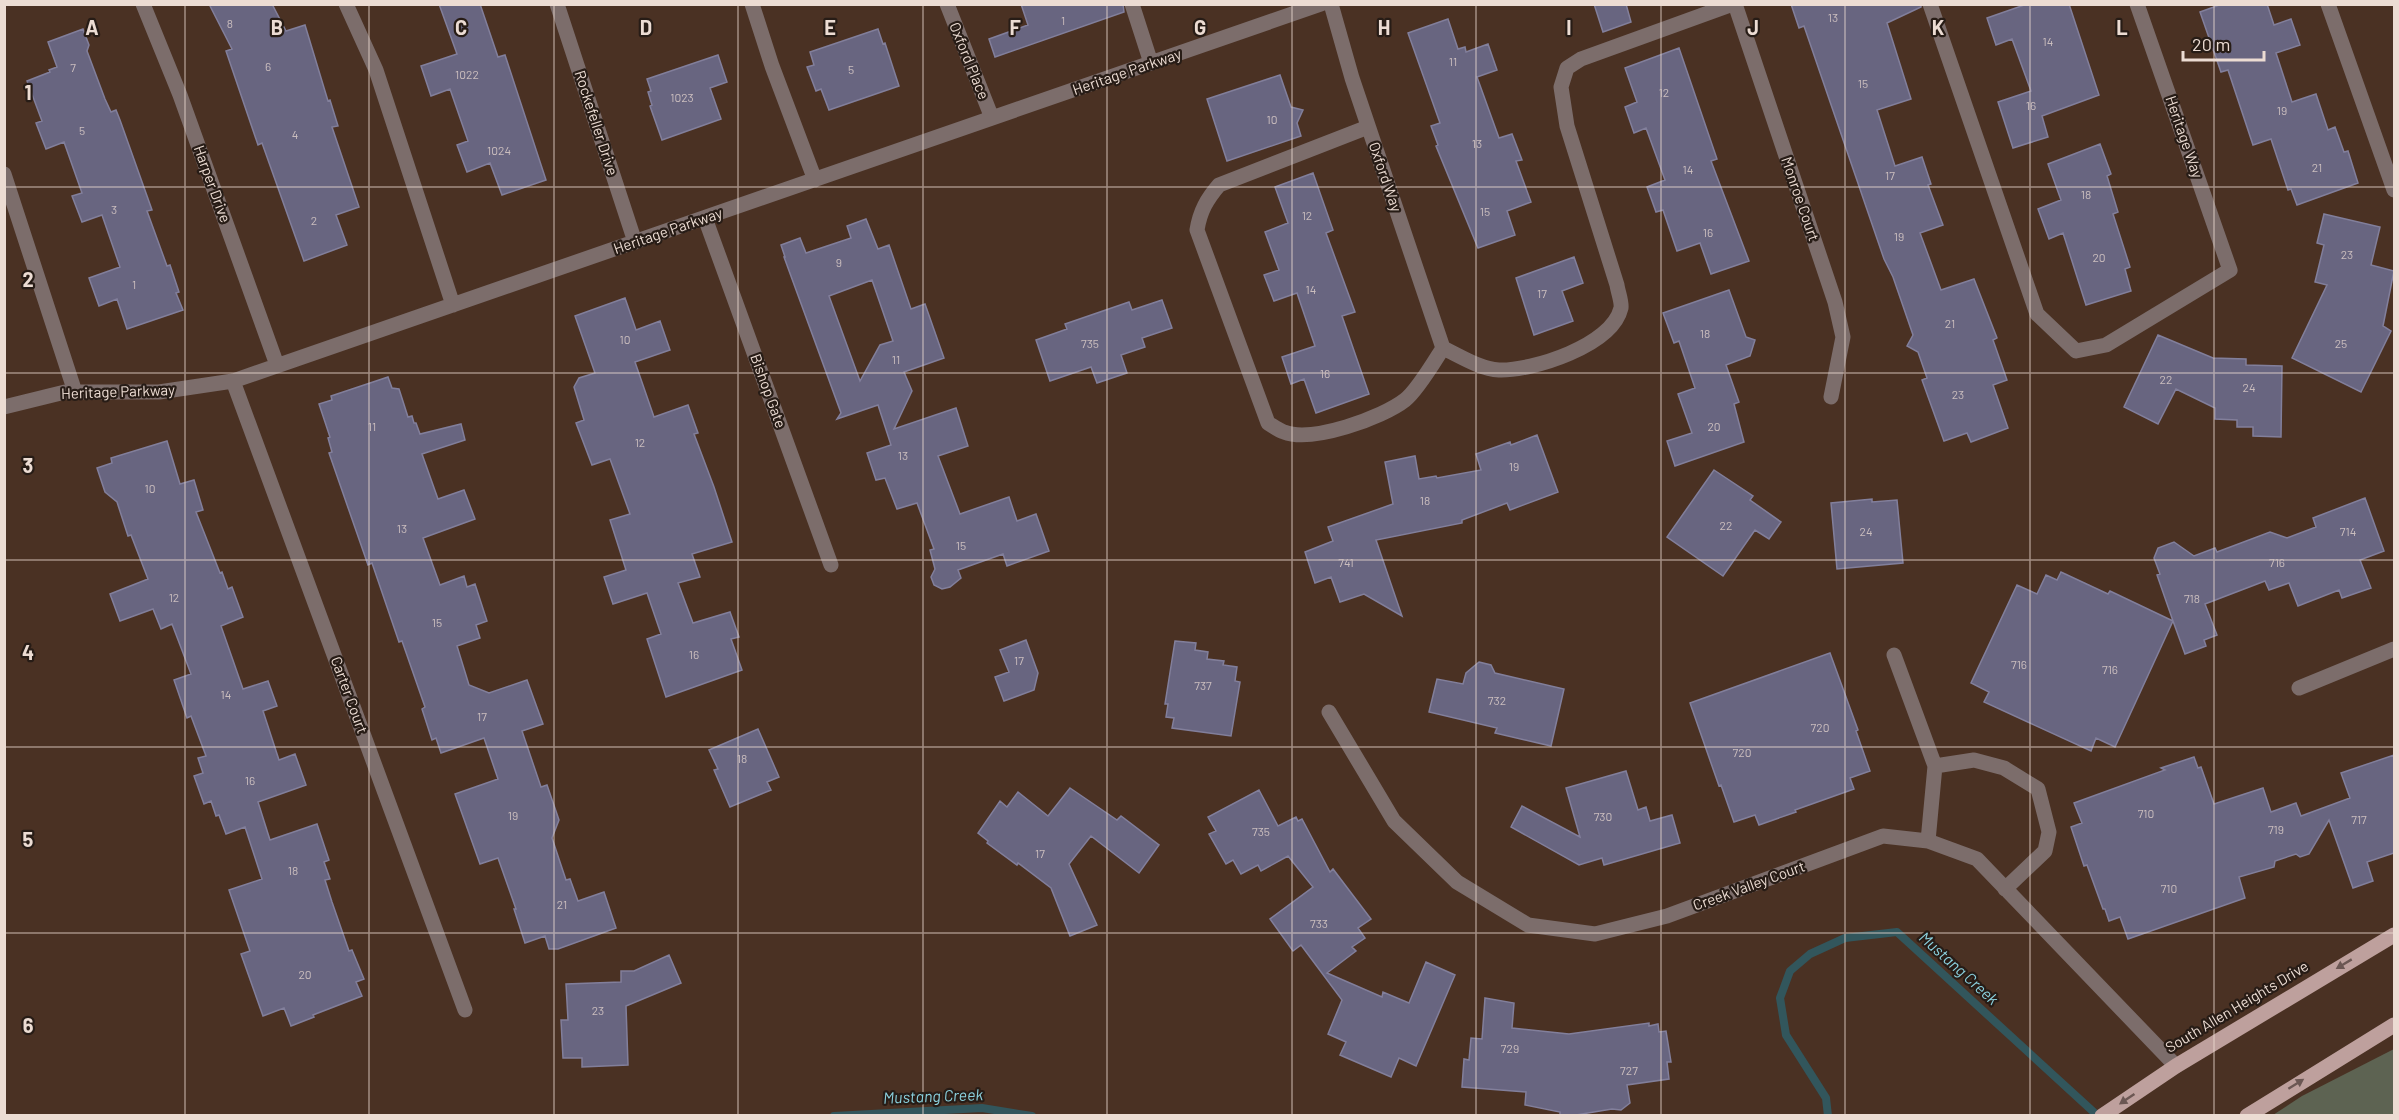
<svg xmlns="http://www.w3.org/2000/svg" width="2399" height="1120" viewBox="0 0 2399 1120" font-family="Barlow,sans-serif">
<rect width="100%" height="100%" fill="#4a3123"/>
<!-- green -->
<path fill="#5d6352" d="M2394 1049V1115H2273L2302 1096Z"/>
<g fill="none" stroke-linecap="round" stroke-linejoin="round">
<!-- stream -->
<path stroke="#32565c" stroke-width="8" d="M834 1116 982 1108 1032 1116
M1828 1116 1826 1098 1786 1035 1780 998 1790 971 1810 954 1845 938 1897 932 2098 1116"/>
</g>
<!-- building -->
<path fill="#686580" stroke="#827f9b" stroke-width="1.5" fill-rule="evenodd" d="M209 4H272L286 31 305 25 328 101 330 100 338 126 332 127 359 207 336 215 347 245 304 261 262 143 258 145 226 51 232 49Z
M439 4H480L498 57 505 55 546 180 502 195 490 163 467 172 457 145 468 141 450 89 431 96 421 66 457 54Z
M1021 4H1123L1124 12 995 57 989 39 1028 25Z
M1594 4H1626L1631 22 1603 32Z
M1791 4H1921V7L1887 23 1911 99 1877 110 1895 166 1922 157 1931 184 1928 185 1943 225 1920 233 1941 290 1974 279 1997 338 1993 340 2007 380 1993 385 2008 428 1971 442 1967 433 1944 441 1922 380 1927 378 1918 352 1907 346 1913 335 1893 277 1884 259 1804 26 1799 28Z
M2027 4H2069L2099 95 2042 116 2048 137 2013 148 1998 102 2031 91 2012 39 1996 45 1987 18Z
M2222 4H2267L2274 25 2291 19 2300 45 2276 53 2292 102 2316 94 2328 130 2335 127 2344 152 2348 151 2358 183 2297 205 2291 189 2288 190 2271 139 2253 145 2228 70 2221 72 2200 12Z
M1448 19 1458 49 1465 47 1466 52 1488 44 1497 70 1477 77 1499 138 1512 134 1522 160 1516 161 1531 202 1507 211 1515 235 1478 248 1436 146 1438 145 1431 126 1440 123 1408 33Z
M83 29 89 45 87 51 105 99 111 112 116 110 120 120 152 210 147 211 167 266 170 265 179 292 176 293 183 310 127 329 117 299 99 306 89 278 120 267 102 215 82 222 72 196 82 193 64 142 46 149 36 123 42 121 27 81 50 72 49 70 57 67 48 42Z
M878 29 883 44 885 43 899 86 829 110 821 89 816 91 807 67 814 65 810 52Z
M1679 48 1717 159 1711 161 1749 261 1711 274 1700 243 1677 251 1663 210 1656 212 1647 187 1665 180 1646 128 1634 133 1625 107 1637 102 1625 68Z
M718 55 727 82 710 88 721 119 662 140 650 106 652 105 648 92 651 91 647 79Z
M1280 75 1291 107 1303 110 1297 123 1301 136 1227 161 1207 99Z
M2100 144 2111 174 2107 176 2118 212 2113 214 2130 267 2125 269 2131 291 2086 305 2063 233 2049 239 2038 209 2061 200 2048 164Z
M1313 173 1333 230 1326 233 1355 312 1342 316 1369 394 1316 413 1304 379 1291 384 1282 357 1315 346 1297 293 1274 301 1264 275 1279 270 1265 232 1288 223 1275 187Z
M2324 214 2380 227 2371 265 2394 271 2383 326 2391 331 2361 392 2292 358 2327 285 2315 282 2324 245 2317 243Z
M866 219 878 249 889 245 911 309 925 304 944 358 904 372 912 391 894 429 956 408 968 446 938 456 960 514 1009 497 1017 521 1036 514 1049 551 1007 566 1003 554 958 570 961 578 950 587 942 589 934 585 931 577 935 569 930 550 934 549 917 503 897 509 885 478 876 480 867 453 891 445 878 405 837 419 841 413 784 257H785L781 245 800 238 806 253 851 238 847 226ZM872 280 893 341 880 345 860 381 829 296Z
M1574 257 1583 283 1562 291 1573 321 1534 335 1516 278Z
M1729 290 1746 337 1755 340 1750 356 1726 365 1739 402 1734 404 1744 442 1675 466 1667 441 1692 433 1678 394 1695 388 1679 341 1674 343 1663 313Z
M625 298 636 330 660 321 670 350 635 362 654 417 688 405 698 433 694 434 714 487 732 542 692 554 700 577 678 583 693 623 730 612 739 637 731 639 742 670 666 697 647 639 661 634 647 593 613 604 604 577 626 570 610 520 630 514 610 459 592 465 576 423 584 420 574 387 579 378 595 373 575 316Z
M1162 300 1172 328 1142 338 1145 347 1121 355 1127 373 1097 383 1091 367 1050 381 1036 340 1067 329 1065 324 1129 302 1132 310Z
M2158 335 2213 358 2246 359V365L2282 366 2281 437 2253 436V427H2237V420L2215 419V408L2176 389 2158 424 2124 407Z
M388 377 392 388 399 389 408 417 412 416 414 423H416L420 434 461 424 465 440 422 454 438 499 464 490 475 519 423 538 440 585 464 576 467 587 475 584 487 621 476 625 480 638 457 646 469 685 489 693 527 680 543 724 522 731 541 787 547 785 559 820 552 838 566 880 570 879 578 901 604 892 616 928 558 949H549L545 936 525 943 514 909H516L498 858 480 864 455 794 498 779 484 738 441 753 436 738 432 740 422 709 425 707 402 641 399 642 372 563 368 565 329 453 332 452 328 438 330 437 319 404 332 400 331 396Z
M1537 435 1558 492 1510 510 1507 503 1462 520V523L1376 540 1402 616 1364 594 1340 602 1331 577 1315 583 1305 552 1333 541 1328 527 1393 504 1385 462 1415 456 1419 479 1436 476 1437 478 1481 470 1476 454 1510 442 1511 445Z
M167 441 180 484 194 480 203 510 196 512 220 573 222 572 228 589 232 587 243 617 221 626 243 689 268 681 277 706 263 711 279 760 295 754 306 785 258 802 270 840 317 824 329 860 324 862 330 879 325 880 332 902 349 951 352 950 364 979 356 982 362 996 313 1015 314 1017 291 1026 284 1008 263 1016 241 954 250 951 229 890 262 879 245 827 226 834 219 815 216 816 211 801 204 804 194 776 203 773 198 758 206 756 191 716 187 718 174 680 191 674 172 624 161 629 153 609 120 621 110 594 148 579 131 535 128 536 117 502 105 492 97 468 112 463 111 458Z
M1714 470 1753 496 1750 500 1781 522 1769 539 1755 530 1723 576 1667 537Z
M2365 498 2384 551 2360 560 2371 588 2342 598 2339 590 2298 606 2289 583 2269 590 2265 581 2205 604 2217 635 2204 640 2206 646 2185 654 2173 621 2115 747 2096 738 2091 751 1984 702 1989 692 1971 683 2017 585 2037 594 2046 575 2057 580 2061 572 2108 594 2110 591 2173 621 2157 575 2160 574 2154 558 2158 548 2174 542 2194 556 2215 548 2217 552 2270 532 2287 538 2316 527 2313 518Z
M1872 499V502L1897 500 1903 563 1837 569 1831 503Z
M1026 640 1038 673 1034 690 1004 701 995 677 1009 672 1000 650Z
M1175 641 1196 643 1195 650 1208 652 1207 659 1224 661 1223 665 1237 667 1235 681 1240 682 1231 736 1172 728 1174 718 1166 717 1168 704H1165Z
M1830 653 1858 730 1856 731 1870 771 1850 778 1854 789 1795 810 1796 812 1759 825 1755 815 1734 822 1721 785 1719 786 1690 703Z
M1479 662 1491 665 1495 673 1564 689 1551 746 1495 733 1497 728 1429 712 1437 679 1463 684 1466 673Z
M758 729 779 777 767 782 771 790 730 807 714 770 718 769 709 750Z
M2394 755V853L2367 862 2373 881 2353 888 2329 820 2309 854 2300 857 2296 854 2275 861 2274 867 2239 877 2245 898 2128 939 2120 917 2109 921 2105 909H2103L2087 865 2084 866 2071 827 2082 823 2074 803 2165 770 2161 768 2194 757 2198 768 2201 767 2214 804 2263 788 2271 812 2296 803 2301 816 2350 798 2341 773Z
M1626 771 1638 810 1646 807 1650 821 1672 815 1680 843 1604 865 1602 858 1579 865 1511 827 1522 806 1580 837 1566 788Z
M1070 788 1117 820 1121 816 1159 845 1139 873 1091 836 1069 864 1097 925 1070 936 1051 888 1018 863 1017 865 987 843 988 841 978 833 1000 801 1007 807 1018 792 1048 816Z
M1259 790 1278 826 1296 817 1298 821 1302 819 1330 872 1333 869 1371 919 1358 928 1365 938 1352 947 1356 951 1327 973 1382 997 1383 992 1409 1003 1426 962 1455 975 1416 1066 1399 1058 1391 1077 1340 1055 1346 1042 1328 1034 1342 1000 1301 945 1293 951 1270 919 1313 887 1288 856 1261 871 1258 865 1241 874 1233 860 1226 864 1209 834 1216 831 1208 817Z
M669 955 681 983 626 1006 628 1065 582 1067V1058H563L561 1020H568L566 984 621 982V971H634Z
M1485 998 1514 1003 1512 1028 1569 1034 1649 1023V1026L1658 1024 1659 1032 1666 1031 1671 1062H1667L1669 1079 1627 1085 1630 1103 1621 1110 1612 1109 1570 1116H1560V1112L1525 1105 1526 1092 1462 1087 1464 1059 1469 1060 1471 1038 1482 1039Z"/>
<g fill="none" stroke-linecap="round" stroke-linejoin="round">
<!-- minor -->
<path stroke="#7c6d6b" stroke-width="15" d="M143 4 180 95 277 365
M346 4 376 70 453 305
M557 4 635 242
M752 4 772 66 815 180
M947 4 992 118
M1132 4 1151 63
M1331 4 1352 78 1443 348
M1735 4 1835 302 1843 337 1831 397
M1930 4 2037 314 2076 351 2106 345 2230 270 2137 4
M2328 4 2394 190
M1368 127 1219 185C1207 199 1200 211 1197 230L1268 423C1273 426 1278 430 1284 432 1312 443 1382 418 1405 400 1417 391 1434 362 1443 348
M4 174 75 392
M705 218 831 565
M1443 348C1460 356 1480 369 1499 370 1532 371 1612 346 1621 308 1622 302 1618 292 1617 285L1567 126 1561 87 1567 68 1581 59 1733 4
M233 381 465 1010
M4 407 65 392H159L233 381 1321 4
M1894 655 1935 766 1928 841
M2299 688 2394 649
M1329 712 1394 821 1457 882 1528 925 1595 934 1667 916 1883 836 1928 841 1977 859 2176 1066
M1935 766 1974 760 2004 768 2038 789 2049 832 2045 851 2005 889"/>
<!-- major -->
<path stroke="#bea09d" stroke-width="15" d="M2102 1116 2176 1066 2394 935
M2247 1116 2394 1025"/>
</g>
<!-- one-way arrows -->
<defs><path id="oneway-solid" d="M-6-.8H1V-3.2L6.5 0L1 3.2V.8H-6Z" transform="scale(1.5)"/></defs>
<g fill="#6b5753">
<use href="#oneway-solid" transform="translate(2344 964) rotate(149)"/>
<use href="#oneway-solid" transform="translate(2296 1084) rotate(-32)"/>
<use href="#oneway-solid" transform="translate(2127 1099) rotate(146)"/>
</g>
<!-- grid -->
<path fill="none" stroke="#ecdcd3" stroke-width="1.5" stroke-opacity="0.55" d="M185 4V1116M369 4V1116M554 4V1116M738 4V1116M923 4V1116M1107 4V1116M1292 4V1116M1476 4V1116M1661 4V1116M1845 4V1116M2030 4V1116M2214 4V1116M4 187H2394M4 373H2394M4 560H2394M4 747H2394M4 933H2394"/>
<g text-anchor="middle" stroke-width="4.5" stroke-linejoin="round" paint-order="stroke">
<!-- number labels -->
<g font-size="12" fill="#cbbebe">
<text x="1833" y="22">13</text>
<text x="1063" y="25">1</text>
<text x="230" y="28">8</text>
<text x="2048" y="46">14</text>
<text x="1453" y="66">11</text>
<text x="268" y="71">6</text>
<text x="73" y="72">7</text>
<text x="851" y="74">5</text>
<text x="467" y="79">1022</text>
<text x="1863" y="88">15</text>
<text x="1664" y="97">12</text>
<text x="682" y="102">1023</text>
<text x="2031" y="110">16</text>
<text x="2282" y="115">19</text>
<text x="1272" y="124">10</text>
<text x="82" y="135">5</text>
<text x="295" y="139">4</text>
<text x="1477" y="148">13</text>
<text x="499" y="155">1024</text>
<text x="2317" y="172">21</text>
<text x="1688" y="174">14</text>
<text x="1890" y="180">17</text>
<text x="2086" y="199">18</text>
<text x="114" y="214">3</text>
<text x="1485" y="216">15</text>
<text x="1307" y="220">12</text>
<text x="314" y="225">2</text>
<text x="1708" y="237">16</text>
<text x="1899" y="241">19</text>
<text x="2347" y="259">23</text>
<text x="2099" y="262">20</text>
<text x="839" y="267">9</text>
<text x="134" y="289">1</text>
<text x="1311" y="294">14</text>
<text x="1542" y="298">17</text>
<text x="1950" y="328">21</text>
<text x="1705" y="338">18</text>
<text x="625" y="344">10</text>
<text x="1090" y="348">735</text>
<text x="2341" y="348">25</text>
<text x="896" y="364">11</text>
<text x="1325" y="378">16</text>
<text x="2166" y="384">22</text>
<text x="2249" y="392">24</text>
<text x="1958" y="399">23</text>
<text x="372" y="431">11</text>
<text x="1714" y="431">20</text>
<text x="640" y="447">12</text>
<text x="903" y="460">13</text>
<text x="1514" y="471">19</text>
<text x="150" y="493">10</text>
<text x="1425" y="505">18</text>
<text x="1726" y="530">22</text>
<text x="402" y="533">13</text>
<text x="1866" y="536">24</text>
<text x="2348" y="536">714</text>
<text x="961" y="550">15</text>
<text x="1346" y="567">741</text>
<text x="2277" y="567">716</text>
<text x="174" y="602">12</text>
<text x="2192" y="603">718</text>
<text x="437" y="627">15</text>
<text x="694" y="659">16</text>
<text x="1019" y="665">17</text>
<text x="2019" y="669">716</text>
<text x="2110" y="674">716</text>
<text x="1203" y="690">737</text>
<text x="226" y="699">14</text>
<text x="1497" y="705">732</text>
<text x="482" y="721">17</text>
<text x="1820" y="732">720</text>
<text x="1742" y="757">720</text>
<text x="742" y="763">18</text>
<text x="250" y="785">16</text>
<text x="2146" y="818">710</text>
<text x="513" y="820">19</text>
<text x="1603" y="821">730</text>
<text x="2359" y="824">717</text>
<text x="2276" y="834">719</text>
<text x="1261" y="836">735</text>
<text x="1040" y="858">17</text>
<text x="293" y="875">18</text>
<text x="2169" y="893">710</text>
<text x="562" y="909">21</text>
<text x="1319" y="928">733</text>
<text x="305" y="979">20</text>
<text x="598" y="1015">23</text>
<text x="1510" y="1053">729</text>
<text x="1629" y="1075">727</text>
</g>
<!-- street labels -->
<g font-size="15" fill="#ecdcd3" stroke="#271c16">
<text transform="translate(969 61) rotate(68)" y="5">Oxford Place</text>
<text transform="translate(1127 72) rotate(-19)" y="5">Heritage Parkway</text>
<text transform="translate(596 123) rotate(72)" y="5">Rockefeller Drive</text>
<text transform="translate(2184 137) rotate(71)" y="5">Heritage Way</text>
<text transform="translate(1385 177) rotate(71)" y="5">Oxford Way</text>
<text transform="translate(212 184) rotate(70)" y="5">Harper Drive</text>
<text transform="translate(1800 199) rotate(71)" y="5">Monroe Court</text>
<text transform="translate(668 231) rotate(-19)" y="5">Heritage Parkway</text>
<text transform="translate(768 391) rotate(70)" y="5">Bishop Gate</text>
<text transform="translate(118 392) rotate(-2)" y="5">Heritage Parkway</text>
<text transform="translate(349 695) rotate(70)" y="5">Carter Court</text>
<text transform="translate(1749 886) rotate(-20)" y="5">Creek Valley Court</text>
<text transform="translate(2237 1007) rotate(-31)" y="5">South Allen Heights Drive</text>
</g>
<!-- water labels -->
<g font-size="16" font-style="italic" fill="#8bd1de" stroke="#271c16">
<text transform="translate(1959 968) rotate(42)" y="6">Mustang Creek</text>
<text transform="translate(933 1096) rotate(-2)" y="6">Mustang Creek</text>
</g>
</g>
<g font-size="20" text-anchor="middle" font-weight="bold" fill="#ecdcd3" stroke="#271c16" stroke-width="4.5" stroke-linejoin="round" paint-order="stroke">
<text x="92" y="35">A</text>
<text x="277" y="35">B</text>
<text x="461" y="35">C</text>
<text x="646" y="35">D</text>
<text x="830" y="35">E</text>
<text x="1015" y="35">F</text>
<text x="1200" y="35">G</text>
<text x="1384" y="35">H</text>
<text x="1569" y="35">I</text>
<text x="1753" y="35">J</text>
<text x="1938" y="35">K</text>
<text x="2122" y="35">L</text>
<text x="28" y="100">1</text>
<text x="28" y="287">2</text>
<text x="28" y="473">3</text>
<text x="28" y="660">4</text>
<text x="28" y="847">5</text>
<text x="28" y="1033">6</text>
</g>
<!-- border -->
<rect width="2399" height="1120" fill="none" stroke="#ecdcd3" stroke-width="12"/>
<!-- scale -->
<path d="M2183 51v9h81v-9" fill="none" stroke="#ecdcd3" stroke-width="3"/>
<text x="2192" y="51" font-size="18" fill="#ecdcd3" stroke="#271c16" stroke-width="4.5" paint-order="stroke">20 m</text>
</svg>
